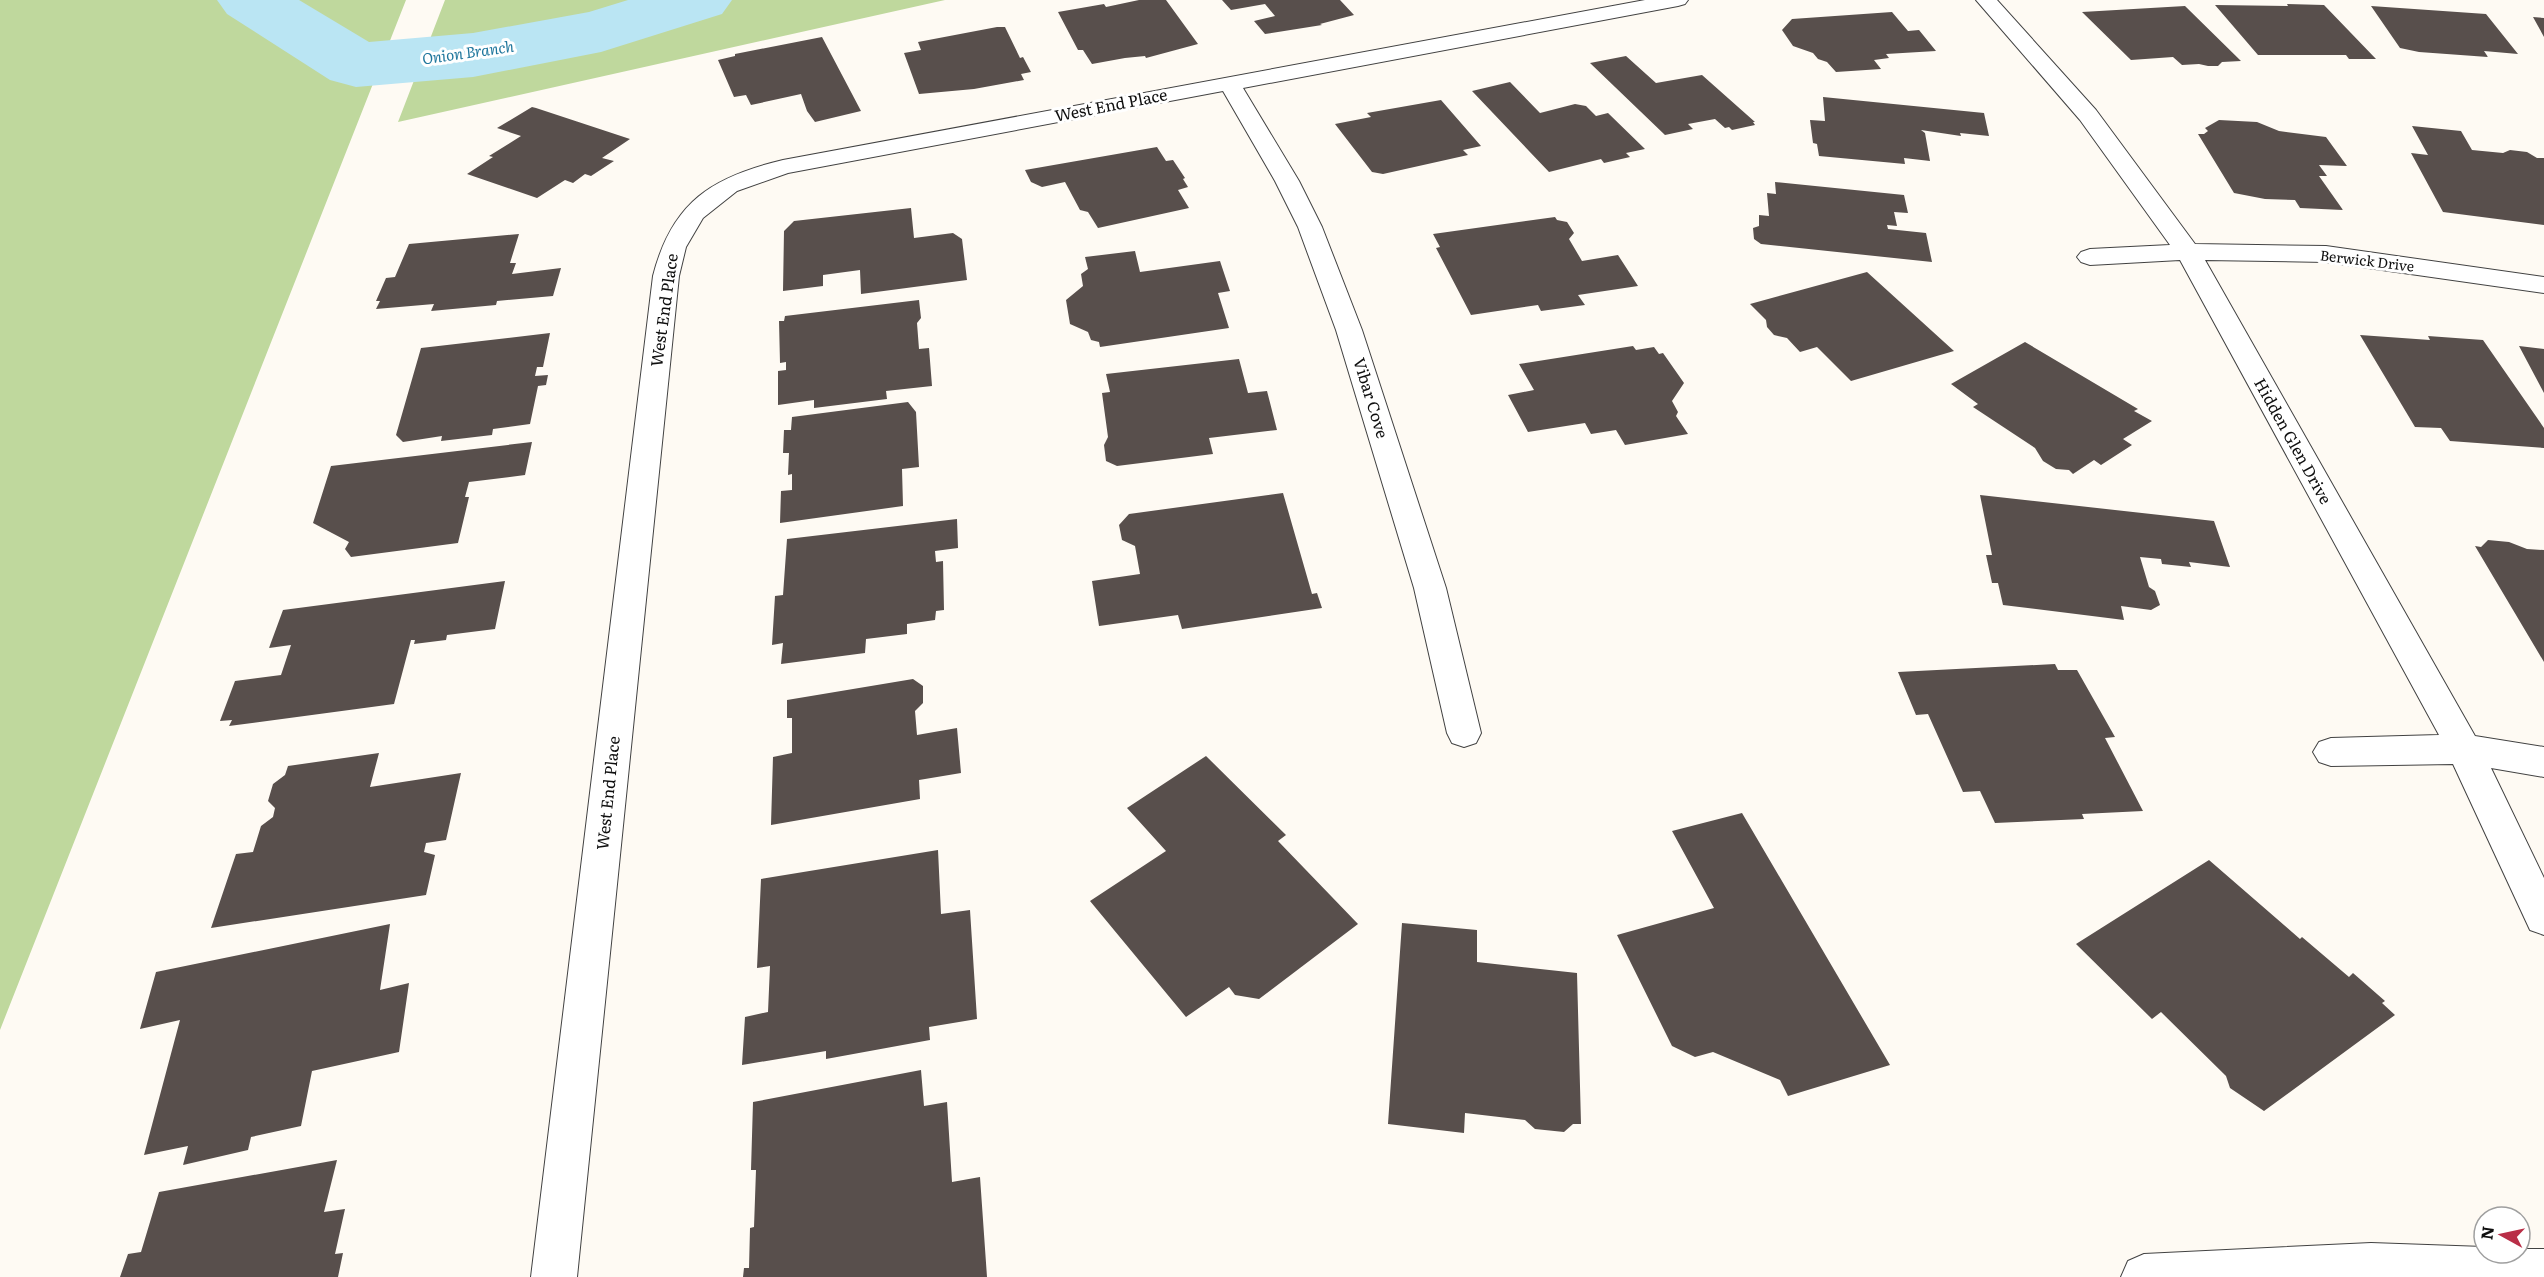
<svg xmlns="http://www.w3.org/2000/svg" width="2544" height="1277" viewBox="0 0 2544 1277" font-family="Literata,serif">
<rect width="100%" height="100%" fill="#fefaf3"/>
<!-- forest -->
<path fill="#bfd89d" d="M0 0H406L0 1030Z
M445 0H945L398 122Z"/>
<g fill="none" stroke-linecap="round" stroke-linejoin="round">
<!-- river -->
<path fill="#bae5f3" fill-rule="evenodd" d="M217 0H299L369 42 473 33 589 12 628 0H732L722 14 601 52 473 77 356 87 330 80 227 14Z"/>
</g>
<!-- building -->
<path fill="#584f4c" d="M1139 0H1166L1198 44 1146 58 1145 56 1125 58 1092 64 1083 50H1078L1058 12 1104 4 1106 7Z
M1222 0H1340L1354 15 1320 24 1322 25 1265 34 1254 21 1275 16 1265 4 1231 10Z
M2287 4 2324 5 2376 59H2349L2346 55H2258L2215 5 2288 6Z
M2185 6 2241 61 2222 62 2218 66H2208L2199 64 2182 65 2173 57 2131 60 2082 12Z
M2371 6 2486 14 2518 54 2484 51 2488 57 2419 52 2400 48Z
M1892 12 1908 31 1919 30 1936 51 1886 54 1889 58 1874 60 1881 69 1836 72 1827 62 1818 59 1813 53 1793 46 1782 30 1792 19Z
M2533 17 2544 18V37Z
M997 27H1005L1020 58 1023 57 1031 72 1021 74 1024 80 974 89 919 94 904 53 921 50 918 42Z
M822 37 861 111 815 122 807 111 801 94 751 105 746 95 734 97 718 60 735 56V54Z
M1626 56 1656 83 1702 75 1755 122H1753L1755 125 1732 130 1729 127 1725 128 1715 119 1688 124 1693 129 1665 135 1590 63Z
M1510 82 1540 113 1575 104 1586 106 1596 116 1608 113 1645 149 1626 153 1630 157 1604 163 1601 159 1549 172 1472 91Z
M1823 97 1984 113 1989 136 1960 133 1961 136 1921 130 1925 133 1930 161 1904 158 1905 164 1819 156 1817 144 1813 143 1810 120 1825 121Z
M1441 100 1481 146 1463 150 1468 155 1383 174 1372 172 1335 124 1371 117 1367 113Z
M532 107 536 108 630 139 602 158 614 161 591 176 585 174 573 183 565 180 537 198 467 174 493 157 489 156 521 136 497 128Z
M2219 120 2257 122 2279 131 2326 137 2347 166 2319 165 2327 176H2319L2343 210 2300 208 2295 200 2265 199 2234 193 2198 134H2204L2208 131 2205 128Z
M2412 126 2461 131 2472 150 2503 153 2510 150 2527 152 2537 158H2544V225L2443 212 2411 153 2428 155Z
M1157 147 1166 161 1173 160 1185 178 1183 179 1188 187 1178 190 1189 208 1098 228 1088 212 1080 210 1065 182 1042 187 1031 182 1025 170Z
M1775 182 1904 195 1908 213 1894 212 1897 226 1887 225 1888 229 1926 233 1932 262 1761 244 1754 239 1753 228 1759 226V215L1769 216 1767 193 1776 194Z
M911 208 914 238 953 233 962 239 967 280 861 294 860 270 823 275V286L783 291 784 231 794 221Z
M1555 217 1557 220 1567 222 1574 233 1569 239 1582 261 1618 255 1638 286 1578 295 1585 305 1541 311 1538 305 1471 315 1436 248 1440 247 1433 234Z
M519 234 510 263H516L512 274 561 268 553 296 497 301 496 305 431 311 434 304 376 309 380 301H376L386 278 395 277 409 244Z
M1135 251 1140 272 1220 261 1230 291 1218 293 1229 328 1100 347 1099 342 1091 340 1088 332 1070 324 1066 300 1083 286 1081 274 1088 269 1085 257Z
M1867 272 1954 351 1851 381 1817 347 1800 352 1787 338 1774 335 1767 327 1766 320 1750 304Z
M919 300 921 318 917 323 919 349 929 348 932 386 886 391 887 399 814 408V400L778 405V371L786 370V362L780 363 779 321H784L785 316Z
M550 333 543 367H537L535 376 548 375 546 385 538 386 530 424 493 429 492 435 441 441 442 436 403 442 396 435 421 348Z
M2360 335 2430 340 2428 336 2483 340 2544 428V448L2450 441 2441 428 2415 427Z
M2025 342 2138 409 2134 411 2152 421 2123 439 2132 445 2101 465 2094 460 2073 474 2069 470 2056 469 2043 461 2035 448 1973 407 1978 404 1951 384Z
M1633 346 1636 350 1654 347 1659 354 1663 353 1684 383 1672 401 1678 412 1676 416 1688 434 1625 445 1616 430 1591 434 1585 423 1528 432 1508 395 1534 390 1519 364Z
M2519 346 2544 349V393Z
M1239 359 1248 393 1267 391 1277 430 1209 438 1213 454 1117 466 1106 461 1104 445 1108 437 1102 393 1110 392 1106 374Z
M908 402 916 412 919 467 902 469 903 506 780 523 781 491 792 490V474L788 475 789 453H783L784 430H791L792 417Z
M532 442 525 475 469 482 465 497H469L458 543 351 557 345 549 349 542 313 523 331 466Z
M1283 493 1312 594 1317 593 1322 608 1182 629 1178 615 1099 626 1092 581 1140 574 1135 546 1122 540 1119 525 1129 514Z
M1980 495 2214 521 2230 567 2189 562 2191 567 2162 564 2161 559 2140 557 2149 587 2155 591 2160 605 2151 610 2121 606 2124 620 2003 605 1998 583H1992L1986 555H1992Z
M957 519 958 548 935 551 936 562 943 561 944 610 936 611 935 620 907 624V634L866 639 865 653 781 664 783 643 772 645 775 596 783 595 787 539Z
M2488 540 2509 542 2527 549 2544 550V662L2475 546 2481 547Z
M505 581 495 629 447 635 446 640 414 644 415 640H411L394 704 229 726 232 720 220 721 235 681 281 675 291 645 269 648 283 610Z
M2055 664 2058 670H2077L2115 737 2105 738 2143 811 2082 814 2084 819 1995 823 1980 791 1963 792 1928 714 1916 715 1898 672Z
M913 679 923 686V703L915 711 917 735 957 728 961 773 919 780 920 799 771 825 773 757 792 753V718H787V700Z
M379 753 370 787 461 773 446 840 426 843 424 852 435 855 426 895 211 928 236 854 253 852 261 826 273 817 275 808 268 801 273 784 285 775 288 766Z
M1206 756 1286 835 1278 841 1358 924 1259 999 1235 995 1229 987 1186 1017 1090 901 1166 851 1127 808Z
M1742 813 1890 1065 1788 1096 1780 1080 1713 1052 1695 1057 1672 1046 1617 935 1714 908 1672 831Z
M938 850 941 914 970 910 977 1019 929 1027 930 1040 826 1059V1051L742 1065 745 1017 768 1012 770 966 757 968 761 879Z
M2209 860 2300 939 2302 937 2349 977 2353 973 2385 1001 2382 1003 2395 1015 2264 1111 2230 1088 2226 1076 2161 1012 2152 1019 2076 944Z
M1402 923 1477 930V962L1577 973 1581 1124H1573L1564 1132 1535 1129 1525 1120 1465 1113 1464 1133 1388 1124Z
M390 924 380 990 409 983 399 1052 312 1071 301 1126 251 1137 248 1150 183 1165 188 1146 144 1155 180 1020 140 1029 156 972Z
M921 1070 924 1106 947 1102 952 1182 980 1177 987 1277H743L744 1268H749L750 1228 754 1227 756 1170H751L753 1102Z
M337 1160 324 1212 345 1209 335 1254 343 1253 338 1277H120L128 1254 141 1252 159 1192Z"/>
<g fill="none" stroke-linecap="round" stroke-linejoin="round">
<!-- minor casing -->
<g stroke="#424242" stroke-width="2">
<path id="minor" d="M1645 0H1688L1685 4 1678 6 1243 88 1299 181 1322 227 1362 330 1446 588 1481 733 1476 743 1464 747 1452 743 1447 733 1414 588 1336 330 1298 227 1275 181 1223 91 788 173 737 191 703 218 686 247 679 276 577 1277H531L653 276C672 202 712 177 783 160Z
M1976 0H1997L2096 110 2195 244 2326 246 2544 277V293L2326 262 2205 260 2475 736 2544 747V777L2491 768 2544 878V935L2530 930 2453 764 2331 766 2319 762 2313 752 2319 742 2331 738 2439 735 2180 260 2090 265 2081 262 2077 257 2081 252 2090 249 2170 245 2080 120Z
M2371 1243 2484 1247V1253H2520V1249H2544V1277H2121L2128 1261 2144 1254Z"/>
</g>
<!-- minor -->
<use href="#minor" fill="#fff" fill-rule="evenodd"/>
</g>
<g text-anchor="middle" stroke-width="6" stroke-linejoin="round" paint-order="stroke">
<!-- far-street labels -->
<g font-size="14" fill="#0f0f0f" stroke="#fff">
<text transform="translate(2367 261) rotate(7)" y="5">Berwick Drive</text>
</g>
<!-- far-water labels -->
<g font-size="15" font-style="italic" fill="#1e769c" stroke="#fff">
<text transform="translate(468 53) rotate(-8)" y="5">Onion Branch</text>
</g>
<!-- street labels -->
<g font-size="16" fill="#0f0f0f" stroke="#fff">
<text transform="translate(1111 105) rotate(-11)" y="6">West End Place</text>
<text transform="translate(664 310) rotate(-82)" y="6">West End Place</text>
<text transform="translate(1371 398) rotate(73)" y="6">Vibar Cove</text>
<text transform="translate(2293 441) rotate(61)" y="6">Hidden Glen Drive</text>
<text transform="translate(608 793) rotate(-84)" y="6">West End Place</text>
</g>
</g>
<!-- north arrow -->
<g transform="translate(2502 1235) rotate(278)"><circle r="28" fill="#ffffff" stroke="#9f9f9f" stroke-width="1.5"/>
<path d="M0-4.5L10 22L0 15L-10 22Z" fill="#b92e47"/>
<text y="-9" font-size="16" font-weight="bold" text-anchor="middle" fill="#0f0f0f">N</text>
</g>
</svg>
